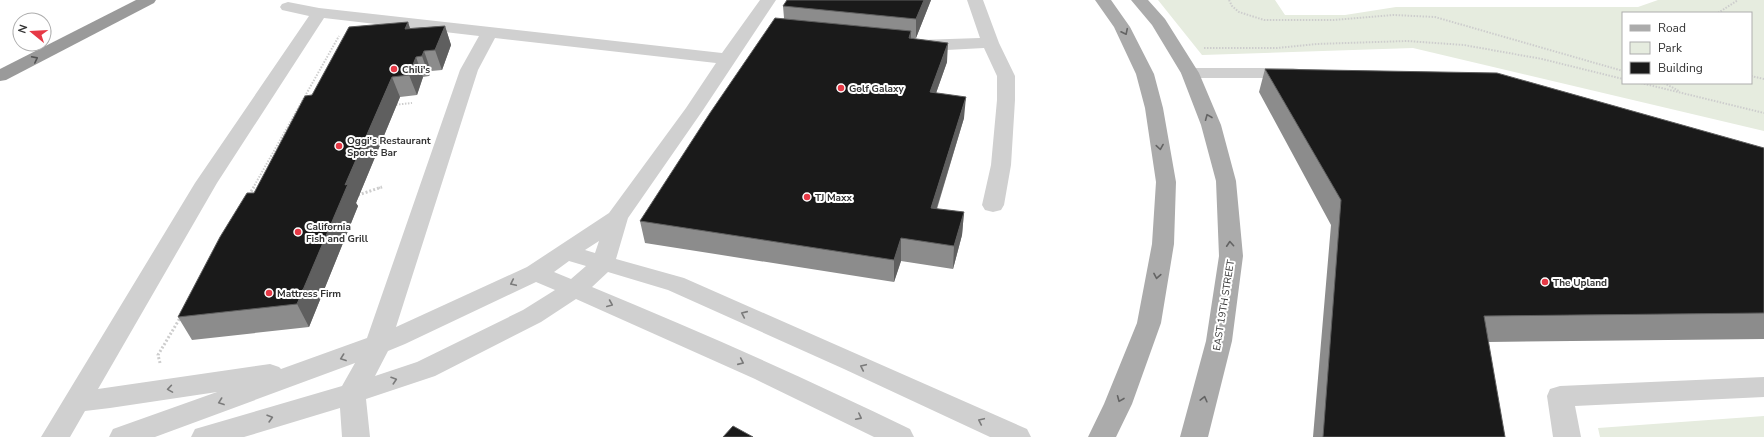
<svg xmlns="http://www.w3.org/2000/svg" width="1764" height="437" viewBox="0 0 1764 437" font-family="'Nunito Sans',sans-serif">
<rect width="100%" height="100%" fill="#fff"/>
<!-- green -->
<path fill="#e6ecdf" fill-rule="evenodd" d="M1158 0H1275L1285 15H1345L1396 7H1638L1658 0H1764V131L1413 48 1202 55ZM1623 13H1751V83H1623Z
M1764 416V437H1600L1598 428Z"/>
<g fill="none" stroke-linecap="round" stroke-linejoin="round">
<!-- path-far1 -->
<path stroke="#cdcdcd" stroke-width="2" stroke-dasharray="1.5 1.5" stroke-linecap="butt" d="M1229 0 1232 6 1239 12 1264 20H1334L1394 15 1435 17 1623 71
M1718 13 1738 0
M1204 48H1277L1317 44 1407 41 1464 45 1542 59 1623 79
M1751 76 1764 79
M1641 83 1764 113
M1664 83 1679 91
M393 105 412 103
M253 188 339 36
M379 188 382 187"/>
<!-- path -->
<path stroke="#cdcdcd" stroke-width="3" stroke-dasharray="2 2" stroke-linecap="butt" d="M249 195 254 187
M358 195 382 187
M160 363 158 355 180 318"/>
<!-- minor -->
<path fill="#d0d0d0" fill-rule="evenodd" d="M760 0H776L703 110 628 218 616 259 684 278 1027 429 1031 437H990L844 369 668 290 608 272 592 287C699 331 805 378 910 429L914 437H874L755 379 576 299 541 322 435 376 366 399 370 437H342L340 408 244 437H191L195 429 342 386 355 363 155 437H109L113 429 217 392 110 408 85 411 70 437H41L195 183 309 16 282 10 280 7 282 4 288 2 319 8 722 53ZM324 18 479 36 460 70 367 338 281 369 279 367 270 364 98 389 217 183ZM495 38 716 63 686 108 609 213 527 267 396 327 478 70ZM599 241 595 253 585 250ZM569 261 586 266 571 279 554 272ZM536 282 555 290 523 310 417 362 375 376 388 351 405 344Z
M967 0H983L999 43 1015 76V100L1011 165 1004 205 1001 210 993 212 985 210 982 205 991 165 997 100V76L984 48 928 51 913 49 910 45 913 41 919 40 980 38Z
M1190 68H1293L1299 69 1302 73 1299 77 1293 78H1190L1184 77 1181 73 1184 69Z
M1764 377V397L1575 406 1581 437H1553L1547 396 1550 389 1560 386Z"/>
<!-- major -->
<path fill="#ababab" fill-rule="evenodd" d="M1095 0H1111L1130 27 1154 74 1163 108 1176 182 1174 244 1161 323 1132 404 1116 437H1088L1104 404 1137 323 1152 244 1156 182 1145 108 1136 74 1114 27Z
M1131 0H1148L1165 19 1199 73 1221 125 1236 181 1243 256 1232 341 1208 437H1180L1206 341 1219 256 1216 181 1201 125 1181 73 1152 25Z"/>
<!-- highway -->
<path fill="#9a9a9a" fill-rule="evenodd" d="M136 0H156L154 3 6 80 0 81V69Z"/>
</g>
<!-- wall -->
<path fill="#8c8c8c" d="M931 0 916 38H911V39L947 62 936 93 964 118 937 209 964 212 962 235 953 269 901 261 894 282 645 243 640 221 784 18 783 6Z
M408 22 410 28 445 26 451 45 442 70 431 71 429 76 423 77 417 95 400 97 356 203 358 206 309 327 192 340 178 317 254 193 312 95Z
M1265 69 1764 148V339L1488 342 1505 437H1313L1331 225 1259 92Z"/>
<!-- shaded-wall -->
<path fill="#5f5f5f" d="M924 0H931L916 38V19Z
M408 22 414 42 405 29Z
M445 26 451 45 442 70 435 50Z
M911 31V51L909 38Z
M948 43 947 62 929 113 930 92Z
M424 51 431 71 429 76 422 56Z
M416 57 423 77 417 95 409 75Z
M392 77 400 97 356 203 358 206 309 327 297 304 345 185Z
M966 97 964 118 930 230 931 208Z
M964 212 962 235 953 269 954 246Z
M901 238V261L894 282V260Z"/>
<!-- building -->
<path fill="#1a1a1a" stroke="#5f5f5f" d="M787 0H924L916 19 783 6Z
M775 18 911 31 909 38 948 43 930 92 966 97 931 208 964 212 954 246 901 238 894 260 640 221 710 113Z
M408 22 405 29 445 26 435 50 424 51 422 56 416 57 409 75 392 77 345 185 348 184 297 304 178 317 220 237 247 193H254L305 96 312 95 349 27Z
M1265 69 1497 73 1764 148V313L1484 316 1505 437H1323L1341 200Z
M733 426 753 437H723Z"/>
<!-- one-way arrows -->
<defs><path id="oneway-chevron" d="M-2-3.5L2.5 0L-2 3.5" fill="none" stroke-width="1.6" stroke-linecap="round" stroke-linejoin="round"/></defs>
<g stroke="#636363">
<use href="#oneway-chevron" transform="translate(1125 32) rotate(64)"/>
<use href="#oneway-chevron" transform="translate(1208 117) rotate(-112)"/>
<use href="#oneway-chevron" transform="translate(1160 147) rotate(81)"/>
<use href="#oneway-chevron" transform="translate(1230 244) rotate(-94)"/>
<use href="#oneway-chevron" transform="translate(1157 276) rotate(100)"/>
<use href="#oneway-chevron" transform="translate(1120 399) rotate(112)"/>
<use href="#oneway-chevron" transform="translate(1204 399) rotate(-76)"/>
</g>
<use stroke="#525252" href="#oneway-chevron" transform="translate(35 59) rotate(-27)"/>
<g stroke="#7a7a7a">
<use href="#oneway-chevron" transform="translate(513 283) rotate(155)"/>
<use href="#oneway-chevron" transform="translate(610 304) rotate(23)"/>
<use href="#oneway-chevron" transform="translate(744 314) rotate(-156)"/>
<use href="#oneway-chevron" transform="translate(343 358) rotate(160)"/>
<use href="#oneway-chevron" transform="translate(741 362) rotate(24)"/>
<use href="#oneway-chevron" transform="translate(863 367) rotate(-155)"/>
<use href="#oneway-chevron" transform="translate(394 380) rotate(-18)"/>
<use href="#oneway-chevron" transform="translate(170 389) rotate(171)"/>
<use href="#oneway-chevron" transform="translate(221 402) rotate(160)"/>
<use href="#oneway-chevron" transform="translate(859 417) rotate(27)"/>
<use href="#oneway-chevron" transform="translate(270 418) rotate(-16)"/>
<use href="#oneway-chevron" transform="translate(981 421) rotate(-155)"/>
</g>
<!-- markers -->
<g fill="#e63946" stroke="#fff" stroke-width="1.5">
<circle cx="394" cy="69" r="4"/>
<circle cx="841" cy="88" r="4"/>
<circle cx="339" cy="146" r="4"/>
<circle cx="807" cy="197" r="4"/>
<circle cx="298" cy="232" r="4"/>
<circle cx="1545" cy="282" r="4"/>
<circle cx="269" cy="293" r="4"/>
</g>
<g text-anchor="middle" stroke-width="4" stroke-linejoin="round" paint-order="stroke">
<!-- poi labels -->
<g font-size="10" font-weight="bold" fill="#333" stroke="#fff" text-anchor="start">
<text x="402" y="73">Chili's</text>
<text x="849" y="92">Golf Galaxy</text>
<text x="347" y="144">Oggi's Restaurant<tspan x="347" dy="12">Sports Bar</tspan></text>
<text x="815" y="201">TJ Maxx</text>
<text x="306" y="230">California<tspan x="306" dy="12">Fish and Grill</tspan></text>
<text x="1553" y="286">The Upland</text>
<text x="277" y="297">Mattress Firm</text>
</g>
<!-- street labels -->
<g font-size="10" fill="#333" stroke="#fff">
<text transform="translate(1223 305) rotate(-81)" y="4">EAST 19TH STREET</text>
</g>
</g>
<!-- legend -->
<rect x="1622" y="12" width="130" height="72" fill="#ffffff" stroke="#adadad"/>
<rect x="1630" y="25" width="20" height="6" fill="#ababab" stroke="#adadad"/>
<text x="1658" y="32" font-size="12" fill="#333333">Road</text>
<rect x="1630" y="42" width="20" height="12" fill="#e6ecdf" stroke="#adadad"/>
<text x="1658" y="52" font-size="12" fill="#333333">Park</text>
<rect x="1630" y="62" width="20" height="12" fill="#1a1a1a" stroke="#adadad"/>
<text x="1658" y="72" font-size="12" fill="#333333">Building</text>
<!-- north arrow -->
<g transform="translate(32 32) rotate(288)"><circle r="19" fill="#ffffff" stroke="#adadad"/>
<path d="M0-3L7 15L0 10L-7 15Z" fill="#e63946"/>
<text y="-6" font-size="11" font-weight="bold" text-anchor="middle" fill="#333333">N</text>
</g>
</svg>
